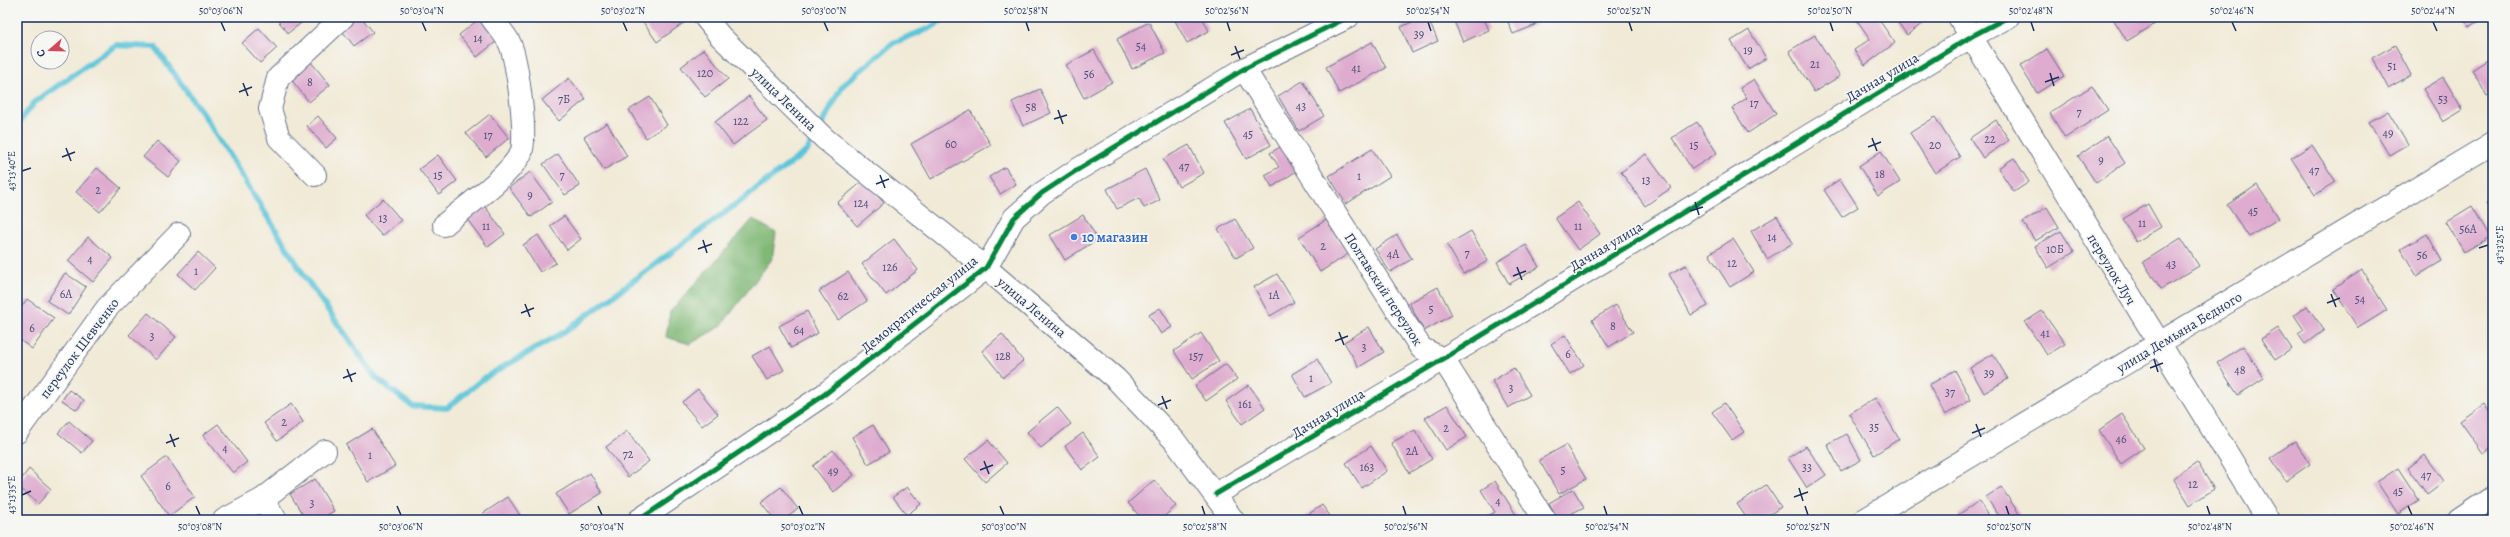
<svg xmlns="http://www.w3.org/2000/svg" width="2510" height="537" viewBox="0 0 2510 537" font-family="Alegreya,serif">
<rect width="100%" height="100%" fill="#f6f6f2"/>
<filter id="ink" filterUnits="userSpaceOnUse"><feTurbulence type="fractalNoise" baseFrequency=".025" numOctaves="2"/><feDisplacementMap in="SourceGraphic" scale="8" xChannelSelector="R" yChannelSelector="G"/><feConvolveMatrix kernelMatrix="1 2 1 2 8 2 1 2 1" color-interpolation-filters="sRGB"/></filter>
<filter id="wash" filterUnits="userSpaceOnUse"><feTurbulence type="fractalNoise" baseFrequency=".012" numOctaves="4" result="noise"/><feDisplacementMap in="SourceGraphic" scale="16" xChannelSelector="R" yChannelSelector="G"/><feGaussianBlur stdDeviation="0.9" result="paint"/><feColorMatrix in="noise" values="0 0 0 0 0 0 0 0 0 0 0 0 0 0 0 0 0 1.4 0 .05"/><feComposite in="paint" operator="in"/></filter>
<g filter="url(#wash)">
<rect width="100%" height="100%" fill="#f1ead7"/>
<!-- forest -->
<path fill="#80b876" stroke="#4e746a" d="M753 219 776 233 772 259 721 326 690 344 666 337 670 312Z"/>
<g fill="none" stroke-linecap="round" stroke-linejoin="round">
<!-- stream -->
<path stroke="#5dc5d9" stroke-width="6" d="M17 125 35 102 116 45 155 47 205 117 307 280 376 378 412 406 447 408 484 378 566 331 807 151 815 135
M820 127 843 85 893 43 930 28 948 17"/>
</g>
<g id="blocks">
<!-- building -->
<path fill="#deaccf" d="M275 17H303L305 20 288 33Z
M354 17H361L373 32 354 46 340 28Z
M643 17H682L685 22 657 42 641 19Z
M1173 17H1202L1209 31 1187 43Z
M1423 17H1427L1438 41 1412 53 1401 27Z
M1452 17H1483L1489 30 1463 42Z
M1506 17H1533L1536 25 1513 34Z
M1855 17H1877L1895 43 1865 65 1854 50 1870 39Z
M1894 17H1930V18L1907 35Z
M2112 17H2151L2155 24 2127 41Z
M2463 17H2487L2469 27Z
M480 18 498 40 477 57 459 35Z
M1149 22 1165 53 1132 69 1117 39Z
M259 28 277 48 260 63 242 43Z
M1749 30 1766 58 1748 69 1731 41Z
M1815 35 1840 76 1814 92 1789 51Z
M1372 42 1386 68 1339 93 1326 67Z
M2395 45 2411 75 2388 88 2372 58Z
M704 49 728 79 705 97 681 67Z
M2047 49 2064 76 2037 93 2020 66Z
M1094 50 1112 82 1084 98 1066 65Z
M2492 57 2493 92 2487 96 2472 70Z
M310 61 330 85 309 102 290 78Z
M2443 77 2463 110 2443 122 2423 89Z
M569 78 586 99 559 121 542 100Z
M1754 79 1776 114 1748 133 1732 108 1747 98 1740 88Z
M1303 81 1324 116 1299 131 1278 96Z
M2092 86 2108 110 2065 138 2050 113Z
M1040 89 1051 113 1023 126 1012 102Z
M749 96 767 120 733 145 715 122Z
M650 97 667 125 646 138 629 110Z
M1250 109 1271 145 1246 159 1225 123Z
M970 110 991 145 931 179 911 144Z
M2388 111 2408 144 2389 155 2369 122Z
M490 114 509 138 486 157 466 133Z
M318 116 337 138 326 148 307 126Z
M1935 117 1960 157 1935 173 1910 133Z
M1996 120 2009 140 1983 158 1970 138Z
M1697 122 1717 153 1692 169 1672 138Z
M607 123 627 156 604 170 584 137Z
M2107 136 2125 163 2096 183 2078 156Z
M157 141 181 161 168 177 143 157Z
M1189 145 1204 173 1179 187 1163 159Z
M2312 145 2336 182 2315 195 2291 158Z
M1282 146 1298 170 1272 187 1265 175 1279 167 1270 153Z
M1372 149 1390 176 1346 204 1329 176Z
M1881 151 1900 182 1878 196 1859 166Z
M558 154 580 186 565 195 543 164Z
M1646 154 1671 188 1645 206 1621 172Z
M438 155 457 181 439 195 419 169Z
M2014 158 2029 182 2014 192 1998 168Z
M1005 167 1016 184 1000 194 989 177Z
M97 168 121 188 100 212 76 192Z
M1145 169 1160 200 1144 208 1139 198 1117 209 1107 189Z
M530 172 552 202 531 217 509 188Z
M1840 179 1858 207 1842 217 1824 190Z
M864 180 884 203 857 226 837 203Z
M2257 185 2279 218 2249 237 2227 205Z
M2493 198V213L2486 203Z
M383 199 401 220 382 236 364 215Z
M1578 202 1600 234 1578 250 1555 218Z
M2148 204 2161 227 2136 242 2123 219Z
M484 205 505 234 488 247 466 218Z
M2472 206 2490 237 2464 252 2446 222Z
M2047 207 2059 227 2035 241 2023 222Z
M1083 215 1098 239 1065 260 1050 235Z
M564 216 581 239 567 250 550 226Z
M1777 216 1793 243 1767 259 1751 231Z
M1235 219 1253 248 1236 258 1218 229Z
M1326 220 1348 254 1320 272 1299 237Z
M1471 231 1488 261 1464 274 1447 245Z
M2061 231 2074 252 2048 268 2035 246Z
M2427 234 2442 261 2417 276 2401 249Z
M538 235 556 263 540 272 523 245Z
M1397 235 1412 259 1390 272 1375 249Z
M88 237 113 258 93 282 68 261Z
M2181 238 2199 266 2161 289 2143 262Z
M894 239 918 270 886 295 862 264Z
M1733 239 1754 272 1730 287 1709 254Z
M1526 245 1539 267 1509 284 1497 262Z
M198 252 215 268 195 290 178 274Z
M1686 265 1708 306 1691 315 1669 274Z
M2362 270 2387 310 2358 328 2333 289Z
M848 272 867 301 838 320 819 291Z
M65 273 86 287 68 315 47 301Z
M1277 274 1294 302 1270 316 1254 287Z
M1438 287 1452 315 1424 331 1409 303Z
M27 299 54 318 32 349 17 338V313Z
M1616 305 1633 332 1609 347 1592 320Z
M2307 306 2324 330 2305 344 2298 334 2304 330 2294 315Z
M1160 308 1172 327 1161 334 1149 315Z
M807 311 818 333 791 348 779 326Z
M2042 311 2065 344 2047 355 2025 322Z
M148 313 176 337 156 360 129 335Z
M1369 327 1384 352 1359 367 1344 342Z
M2278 328 2292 349 2275 360 2261 339Z
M1201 333 1219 361 1192 379 1174 351Z
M1002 334 1023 361 1003 377 982 351Z
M1565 335 1584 365 1570 374 1551 344Z
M770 346 784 370 767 380 752 356Z
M2243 346 2264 378 2238 395 2217 363Z
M1993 354 2008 379 1984 393 1970 368Z
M1317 359 1331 383 1305 397 1292 374Z
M1226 364 1237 379 1206 401 1195 386Z
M1514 368 1530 395 1508 408 1492 381Z
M1955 370 1971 400 1945 415 1929 385Z
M1249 385 1265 408 1242 424 1226 401Z
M698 389 718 414 702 426 682 402Z
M69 390 84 400 77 410 62 400Z
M1875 398 1899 439 1874 455 1849 414Z
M1724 403 1744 432 1732 440 1712 412Z
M291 404 303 422 277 441 264 423Z
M2484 404 2493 417V446L2483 453 2460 421Z
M1447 405 1467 437 1446 450 1425 418Z
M1057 407 1071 424 1041 448 1027 432Z
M2122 414 2144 448 2121 464 2099 430Z
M69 421 92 441 82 453 58 433Z
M218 424 247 462 233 473 203 435Z
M873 425 889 452 868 464 852 437Z
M372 429 395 466 368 482 346 445Z
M1415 430 1432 459 1409 473 1391 443Z
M627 431 649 461 628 477 606 447Z
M1083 433 1100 457 1082 470 1065 446Z
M1847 434 1861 460 1841 471 1827 444Z
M988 440 1007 463 985 482 965 459Z
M2295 441 2310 464 2286 481 2270 458Z
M1566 445 1586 479 1559 494 1539 460Z
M1371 446 1387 471 1362 488 1346 463Z
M1806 446 1826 475 1807 488 1788 458Z
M833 450 854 475 833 492 813 466Z
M2425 455 2444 481 2427 494 2408 468Z
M167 457 195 497 169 516 141 476Z
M2197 462 2214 489 2190 505 2173 478Z
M2398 468 2419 500 2398 514 2377 482Z
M29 469 51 489 38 504 17 485Z
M590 473 602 493 569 514 556 494Z
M315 479 334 511 319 520H306L290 494Z
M1154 480 1176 506 1160 520H1143L1128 503Z
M1495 481 1518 518 1515 520H1482L1495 512 1481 490Z
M1766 485 1781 507 1761 520H1748L1737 504Z
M781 487 798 509 784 520H775L761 502Z
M907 487 921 504 907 515 893 497Z
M2001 487 2022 518 2019 520H2002L1986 497Z
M1573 489 1584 507 1559 520 1549 503Z
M508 497 523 520H485L482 514Z
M1979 501 1992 520H1962L1958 515Z
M1322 505 1333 520H1300Z
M2336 516 2338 520H2330Z"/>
</g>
</g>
<g filter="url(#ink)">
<use href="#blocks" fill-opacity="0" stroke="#667088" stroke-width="1"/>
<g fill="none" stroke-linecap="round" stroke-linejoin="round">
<!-- minor casing -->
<g stroke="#667088" stroke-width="24">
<path id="minor" d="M705 17 720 36 825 139 986 268 1116 379 1174 440 1233 520
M1959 17 2268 520
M1244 69 1421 348 1443 359 1545 520
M315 175 279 138 270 109 278 78 343 17
M444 225C467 205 504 181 520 155 529 142 517 60 510 44 506 35 497 26 491 17
M17 432 107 308 179 234
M1216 494 1443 359 1972 36 2008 17
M263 499 276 520
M224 520 263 499 325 451
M639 520 825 394 986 268 1014 218 1042 193 1077 170 1244 69 1348 17
M1864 520 2493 143
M2459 520 2493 497"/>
</g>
<!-- minor -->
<use href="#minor" stroke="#fff" stroke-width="22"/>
<!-- cycleway casing -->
<g stroke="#f6f6f2" stroke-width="8">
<path id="cycleway" d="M1216 494 1443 359 1972 36 2008 17
M639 520 825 394 986 268 1014 218 1042 193 1077 170 1244 69 1348 17"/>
</g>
<!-- cycleway -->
<use href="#cycleway" stroke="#00873e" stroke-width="5"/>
</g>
</g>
<!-- ticks -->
<path fill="none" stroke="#1b2f5e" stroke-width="1.5" d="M221 22 225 31M422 22 426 31M623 22 627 31M824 22 828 31M1026 22 1029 31M1227 22 1230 31M1428 22 1431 31M1629 22 1632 31M1830 22 1833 31M2031 22 2034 31M2232 22 2236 31M2433 22 2437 31M1235 46 1240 59M1231 55 1244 50M2050 73 2054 86M2045 82 2059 77M243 83 248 96M239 92 252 87M1058 110 1063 124M1054 119 1067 115M1872 138 1877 151M1868 147 1881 142M66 148 71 161M62 157 75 152M22 171 31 168M880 175 885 188M876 184 889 179M1695 202 1699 215M1690 211 1703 207M703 240 707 253M2479 248 2488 245M698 249 712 244M1517 267 1522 280M1513 276 1526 271M2331 294 2336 307M2327 303 2340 298M525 304 530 317M521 313 534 308M1339 332 1344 345M1335 341 1348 336M2154 359 2158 372M2150 368 2163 363M347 369 352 382M343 378 356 373M1162 396 1167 409M1158 405 1171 400M1976 424 1981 437M1972 433 1985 428M170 434 175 447M166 443 179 438M984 461 989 474M980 470 993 465M1799 488 1803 501M22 495 31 491M1794 497 1808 492M196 506 200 515M397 506 401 515M598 506 602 515M799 506 803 515M1000 506 1004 515M1202 506 1205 515M1403 506 1406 515M1604 506 1607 515M1805 506 1808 515M2006 506 2009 515M2207 506 2210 515M2408 506 2412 515"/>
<!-- markers -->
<circle fill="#3f7fe0" stroke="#f6f6f2" stroke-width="1.5" cx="1074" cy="237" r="4"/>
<g text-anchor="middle" stroke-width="3.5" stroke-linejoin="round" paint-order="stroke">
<!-- number labels -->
<g font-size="12" fill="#4c4e7a">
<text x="1419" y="38">39</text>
<text x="478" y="42">14</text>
<text x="1141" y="50">54</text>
<text x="1748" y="54">19</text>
<text x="1815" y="68">21</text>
<text x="2392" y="70">51</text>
<text x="1356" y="72">41</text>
<text x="705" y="77">120</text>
<text x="1089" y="78">56</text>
<text x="310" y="86">8</text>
<text x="564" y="103">7Б</text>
<text x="2443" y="103">53</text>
<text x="1754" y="107">17</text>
<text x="1301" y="110">43</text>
<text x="1031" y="111">58</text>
<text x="2079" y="116">7</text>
<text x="741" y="125">122</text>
<text x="2388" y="137">49</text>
<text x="1248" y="138">45</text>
<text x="488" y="139">17</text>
<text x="1990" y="143">22</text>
<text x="951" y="148">60</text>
<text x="1694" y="149">15</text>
<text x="1935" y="149">20</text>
<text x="2101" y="164">9</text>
<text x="1184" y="170">47</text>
<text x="2314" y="174">47</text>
<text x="1880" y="178">18</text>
<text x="438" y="179">15</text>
<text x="562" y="179">7</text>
<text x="1359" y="180">1</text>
<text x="1646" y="184">13</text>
<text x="98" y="194">2</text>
<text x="530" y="199">9</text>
<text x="861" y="207">124</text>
<text x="2253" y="215">45</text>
<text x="383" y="222">13</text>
<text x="2142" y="227">11</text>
<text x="486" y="230">11</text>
<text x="1578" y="230">11</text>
<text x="2468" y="233">56А</text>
<text x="1772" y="241">14</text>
<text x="1323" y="250">2</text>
<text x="2055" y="253">10Б</text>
<text x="1467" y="257">7</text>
<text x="1393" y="258">4А</text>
<text x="2422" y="259">56</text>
<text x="90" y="263">4</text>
<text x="1732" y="267">12</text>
<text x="2171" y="268">43</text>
<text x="890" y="271">126</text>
<text x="196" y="275">1</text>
<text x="66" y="298">6А</text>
<text x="1274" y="299">1А</text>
<text x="843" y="300">62</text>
<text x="2360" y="303">54</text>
<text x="1431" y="313">5</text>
<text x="1613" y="330">8</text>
<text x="32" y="332">6</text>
<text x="799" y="334">64</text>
<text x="2045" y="337">41</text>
<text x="152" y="340">3</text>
<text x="1364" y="351">3</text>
<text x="1568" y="358">6</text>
<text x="1003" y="360">128</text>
<text x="1196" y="360">157</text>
<text x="2240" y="374">48</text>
<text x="1989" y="377">39</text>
<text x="1311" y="382">1</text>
<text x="1511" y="392">3</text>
<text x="1950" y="396">37</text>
<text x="1245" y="408">161</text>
<text x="284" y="426">2</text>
<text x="1874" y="431">35</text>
<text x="1446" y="432">2</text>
<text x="2121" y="443">46</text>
<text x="225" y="452">4</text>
<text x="1412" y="455">2А</text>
<text x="628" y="458">72</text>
<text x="370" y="459">1</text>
<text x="1367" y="471">163</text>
<text x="1807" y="471">33</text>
<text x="1563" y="474">5</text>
<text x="833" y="475">49</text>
<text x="2426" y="479">47</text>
<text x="2193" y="488">12</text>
<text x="168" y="490">6</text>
<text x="2398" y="495">45</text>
<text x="1498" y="505">4</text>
<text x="312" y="507">3</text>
</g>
<!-- street labels -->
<g font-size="14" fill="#1b2f5e" stroke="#f6f6f2">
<text transform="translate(1882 77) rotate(-31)" y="5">Дачная улица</text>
<text transform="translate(784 99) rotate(44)" y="5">улица Ленина</text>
<text transform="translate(1606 246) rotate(-31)" y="5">Дачная улица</text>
<text transform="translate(2112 269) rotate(59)" y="5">переулок Луч</text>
<text transform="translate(1384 289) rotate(57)" y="5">Полтавский переулок</text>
<text transform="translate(919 304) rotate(-39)" y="5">Демократическая улица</text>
<text transform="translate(1032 307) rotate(40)" y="5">улица Ленина</text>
<text transform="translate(2179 332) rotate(-31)" y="5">улица Демьяна Бедного</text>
<text transform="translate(79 348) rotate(-53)" y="5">переулок Шевченко</text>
<text transform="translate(1328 413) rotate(-31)" y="5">Дачная улица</text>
</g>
<!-- shop labels -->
<g font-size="14" font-weight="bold" fill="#366cbe" stroke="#f6f6f2" text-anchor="start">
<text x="1082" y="242">10 магазин</text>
</g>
</g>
<!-- margin -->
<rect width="2510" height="537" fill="none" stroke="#f6f6f2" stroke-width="44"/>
<!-- north arrow -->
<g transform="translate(50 50) rotate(250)"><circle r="19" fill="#f6f6f2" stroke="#9ea6b7"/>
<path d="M0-3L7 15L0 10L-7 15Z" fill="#d1495b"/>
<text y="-6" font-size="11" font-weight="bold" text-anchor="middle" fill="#1b2f5e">С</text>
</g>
<rect x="22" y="22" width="2466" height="493" fill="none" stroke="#1b2f5e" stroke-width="1.5"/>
<g font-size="10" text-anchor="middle" fill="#1b2f5e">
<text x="221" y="14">50°03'06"N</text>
<text x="422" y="14">50°03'04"N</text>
<text x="623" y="14">50°03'02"N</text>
<text x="824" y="14">50°03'00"N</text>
<text x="1026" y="14">50°02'58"N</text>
<text x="1227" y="14">50°02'56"N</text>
<text x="1428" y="14">50°02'54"N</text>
<text x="1629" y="14">50°02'52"N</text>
<text x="1830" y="14">50°02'50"N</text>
<text x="2031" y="14">50°02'48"N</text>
<text x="2232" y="14">50°02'46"N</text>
<text x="2433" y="14">50°02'44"N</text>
<text transform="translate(11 171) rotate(-90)" y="4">43°13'40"E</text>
<text transform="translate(2499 245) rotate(-90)" y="4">43°13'25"E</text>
<text transform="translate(11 495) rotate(-90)" y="4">43°13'35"E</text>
<text x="200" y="530">50°03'08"N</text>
<text x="401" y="530">50°03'06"N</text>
<text x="602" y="530">50°03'04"N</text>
<text x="803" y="530">50°03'02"N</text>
<text x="1004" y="530">50°03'00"N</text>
<text x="1205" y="530">50°02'58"N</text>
<text x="1406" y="530">50°02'56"N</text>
<text x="1607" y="530">50°02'54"N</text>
<text x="1808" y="530">50°02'52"N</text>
<text x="2009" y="530">50°02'50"N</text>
<text x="2210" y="530">50°02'48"N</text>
<text x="2412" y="530">50°02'46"N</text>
</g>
</svg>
